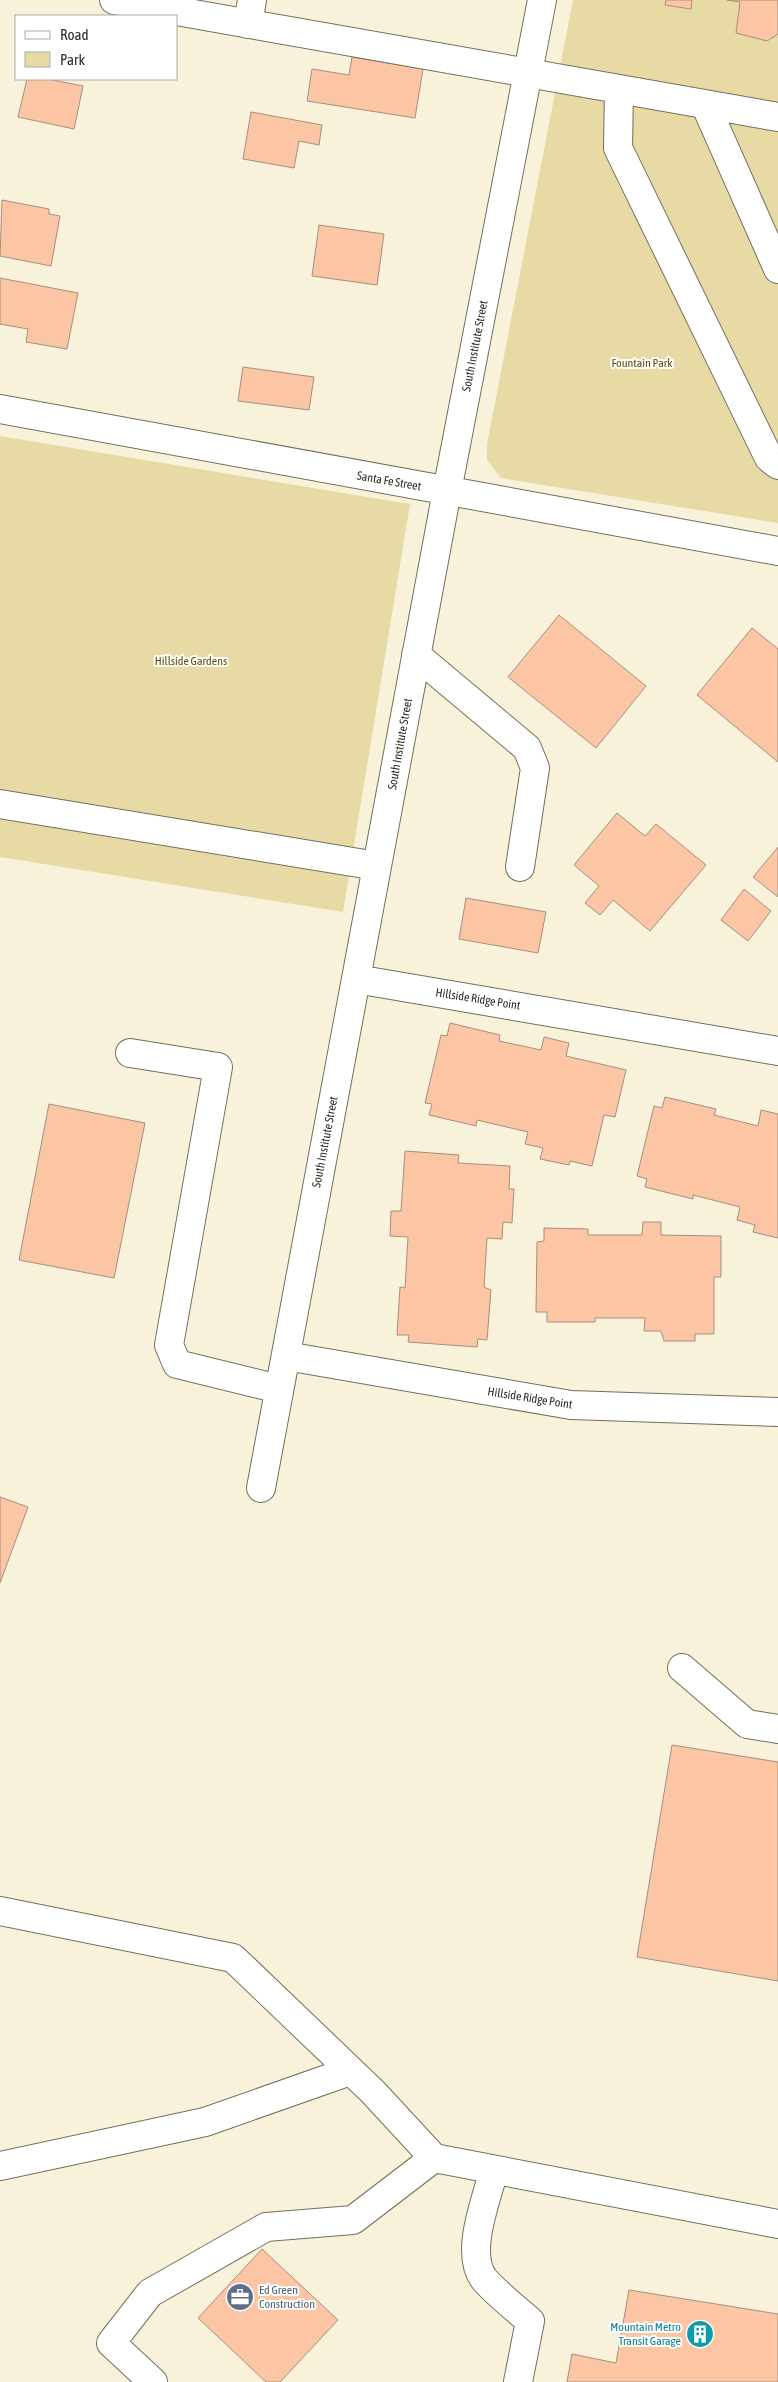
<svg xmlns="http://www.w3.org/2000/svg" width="778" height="2382" viewBox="0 0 778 2382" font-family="'Asap Condensed',sans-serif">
<rect width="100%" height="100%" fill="#f8f2db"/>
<!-- green -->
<path fill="#e7daa4" d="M573 0H778V523L501 478 487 460V444Z
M0 436 410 504 343 912 0 857Z"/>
<!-- building -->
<path fill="#fcc5a4" stroke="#a48f82" d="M666 0H692L691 9 665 5Z
M727 0H778V34L767 41 736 33 740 2Z
M352 57 423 69 415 118 307 101 312 69 349 75Z
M27 79H48L83 86 74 129 18 117Z
M251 112 322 125 319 145 299 141 294 168 243 159Z
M2 200 49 209V214L60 216 51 266 0 256Z
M319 225 384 234 377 285 312 276Z
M0 278 78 293 67 349 26 342 28 329 0 324Z
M243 367 314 377 309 410 238 401Z
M559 615 646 686 596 748 508 677Z
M752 628 778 649V762L697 695Z
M617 813 645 836 656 824 706 865 650 931 613 900 600 915 585 903 599 886 574 865Z
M778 847V897L753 877Z
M744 889 771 911 748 941 721 920Z
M466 898 546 912 538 953 459 939Z
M450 1023 500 1035 499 1041 541 1050 544 1037 569 1043 566 1056 626 1070 615 1117 604 1115 592 1166 570 1161 569 1165 540 1159 543 1148 525 1144 528 1132 477 1120 476 1126 429 1115 432 1104 425 1103 441 1035 447 1036Z
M665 1097 716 1109 714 1115 758 1126 761 1110 778 1114V1238L753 1232 755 1225 737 1220 740 1207 693 1195V1199L645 1187 647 1179 637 1176 654 1106 662 1108Z
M49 1104 145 1123 114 1278 19 1260Z
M405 1151 459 1155 458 1163 510 1166 509 1189H514L512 1223 503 1222 502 1239 487 1238 484 1287 491 1290 487 1340 478 1339 477 1347 408 1342 409 1335H397L400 1287 405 1288 408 1237 390 1236 391 1211H401Z
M643 1222H661V1235L721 1236V1277H714V1334H695V1341H664L661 1331H644L645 1318H595V1322H547V1312H536L537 1242 544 1241V1228L588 1229V1235H642Z
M0 1497 28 1507 0 1583Z
M672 1745 778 1762V1981L637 1957Z
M262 2249 338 2320 280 2382H266L198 2318Z
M629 2290 778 2314V2382H567L572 2354 616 2363Z"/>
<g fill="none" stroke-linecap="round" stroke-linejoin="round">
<!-- minor casing -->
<g stroke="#746f5b" stroke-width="30">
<path id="minor" d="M114 0 778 117
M248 24 252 0
M619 89 618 148 769 458 778 465
M705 104 778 269
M0 409 778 551
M416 655 527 748 535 768 520 867
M0 804 377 866
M356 979 778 1051
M130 1053 218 1067 169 1345 177 1364 279 1389
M286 1356 571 1405 778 1412
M261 1488 447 491 542 0
M682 1668 747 1724 778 1729
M0 1911 233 1958 373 2092 434 2158 778 2224
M0 2166 205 2122 350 2071
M494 2170C487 2198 464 2253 484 2279 497 2294 515 2308 530 2321L518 2382
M153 2382 111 2343 150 2293 266 2227 353 2220 434 2158"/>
</g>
<!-- minor -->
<use href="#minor" stroke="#fff" stroke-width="28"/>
</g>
<!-- icons -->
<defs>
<g id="office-disc" transform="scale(1.4375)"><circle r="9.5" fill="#5c6f8a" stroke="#fff"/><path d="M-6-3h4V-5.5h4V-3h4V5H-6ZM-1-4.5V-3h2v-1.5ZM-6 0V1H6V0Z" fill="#fff"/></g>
<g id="building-disc" transform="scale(1.4375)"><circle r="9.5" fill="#0f9aa8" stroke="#fff"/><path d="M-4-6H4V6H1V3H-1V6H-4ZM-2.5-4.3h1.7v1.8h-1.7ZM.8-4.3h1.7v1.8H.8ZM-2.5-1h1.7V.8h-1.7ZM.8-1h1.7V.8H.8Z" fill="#fff"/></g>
</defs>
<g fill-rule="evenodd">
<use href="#office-disc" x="240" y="2297"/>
<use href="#building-disc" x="700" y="2334"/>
</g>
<g text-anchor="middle" stroke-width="4" stroke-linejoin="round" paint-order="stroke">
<!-- street labels -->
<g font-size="12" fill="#2e2c23" stroke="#fff">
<text transform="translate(475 346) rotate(-79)" y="4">South Institute Street</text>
<text transform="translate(389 481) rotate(10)" y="4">Santa Fe Street</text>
<text transform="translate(400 744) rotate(-80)" y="4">South Institute Street</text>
<text transform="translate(478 999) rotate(9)" y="4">Hillside Ridge Point</text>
<text transform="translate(325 1142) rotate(-79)" y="4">South Institute Street</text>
<text transform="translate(530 1398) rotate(9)" y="4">Hillside Ridge Point</text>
</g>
<!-- park labels -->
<g font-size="12" fill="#5c4e04" stroke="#fff">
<text x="642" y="367">Fountain Park</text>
<text x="191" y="665">Hillside Gardens</text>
</g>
<!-- service labels -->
<g font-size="12" fill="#4e5e75" stroke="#fff" text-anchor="start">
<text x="259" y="2294">Ed Green<tspan x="259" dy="14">Construction</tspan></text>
</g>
<!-- culture labels -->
<g font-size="12" fill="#0d838f" stroke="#fff" text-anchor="end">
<text x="681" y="2331">Mountain Metro<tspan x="681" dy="14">Transit Garage</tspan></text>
</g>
</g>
<!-- legend -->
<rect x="15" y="15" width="162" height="65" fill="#ffffff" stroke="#ababa7"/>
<rect x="25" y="31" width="25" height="8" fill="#ffffff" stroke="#ababa7"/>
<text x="60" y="40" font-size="15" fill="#2e2c23">Road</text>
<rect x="25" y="52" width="25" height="15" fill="#e7daa4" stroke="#ababa7"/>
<text x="60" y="65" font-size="15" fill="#2e2c23">Park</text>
</svg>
